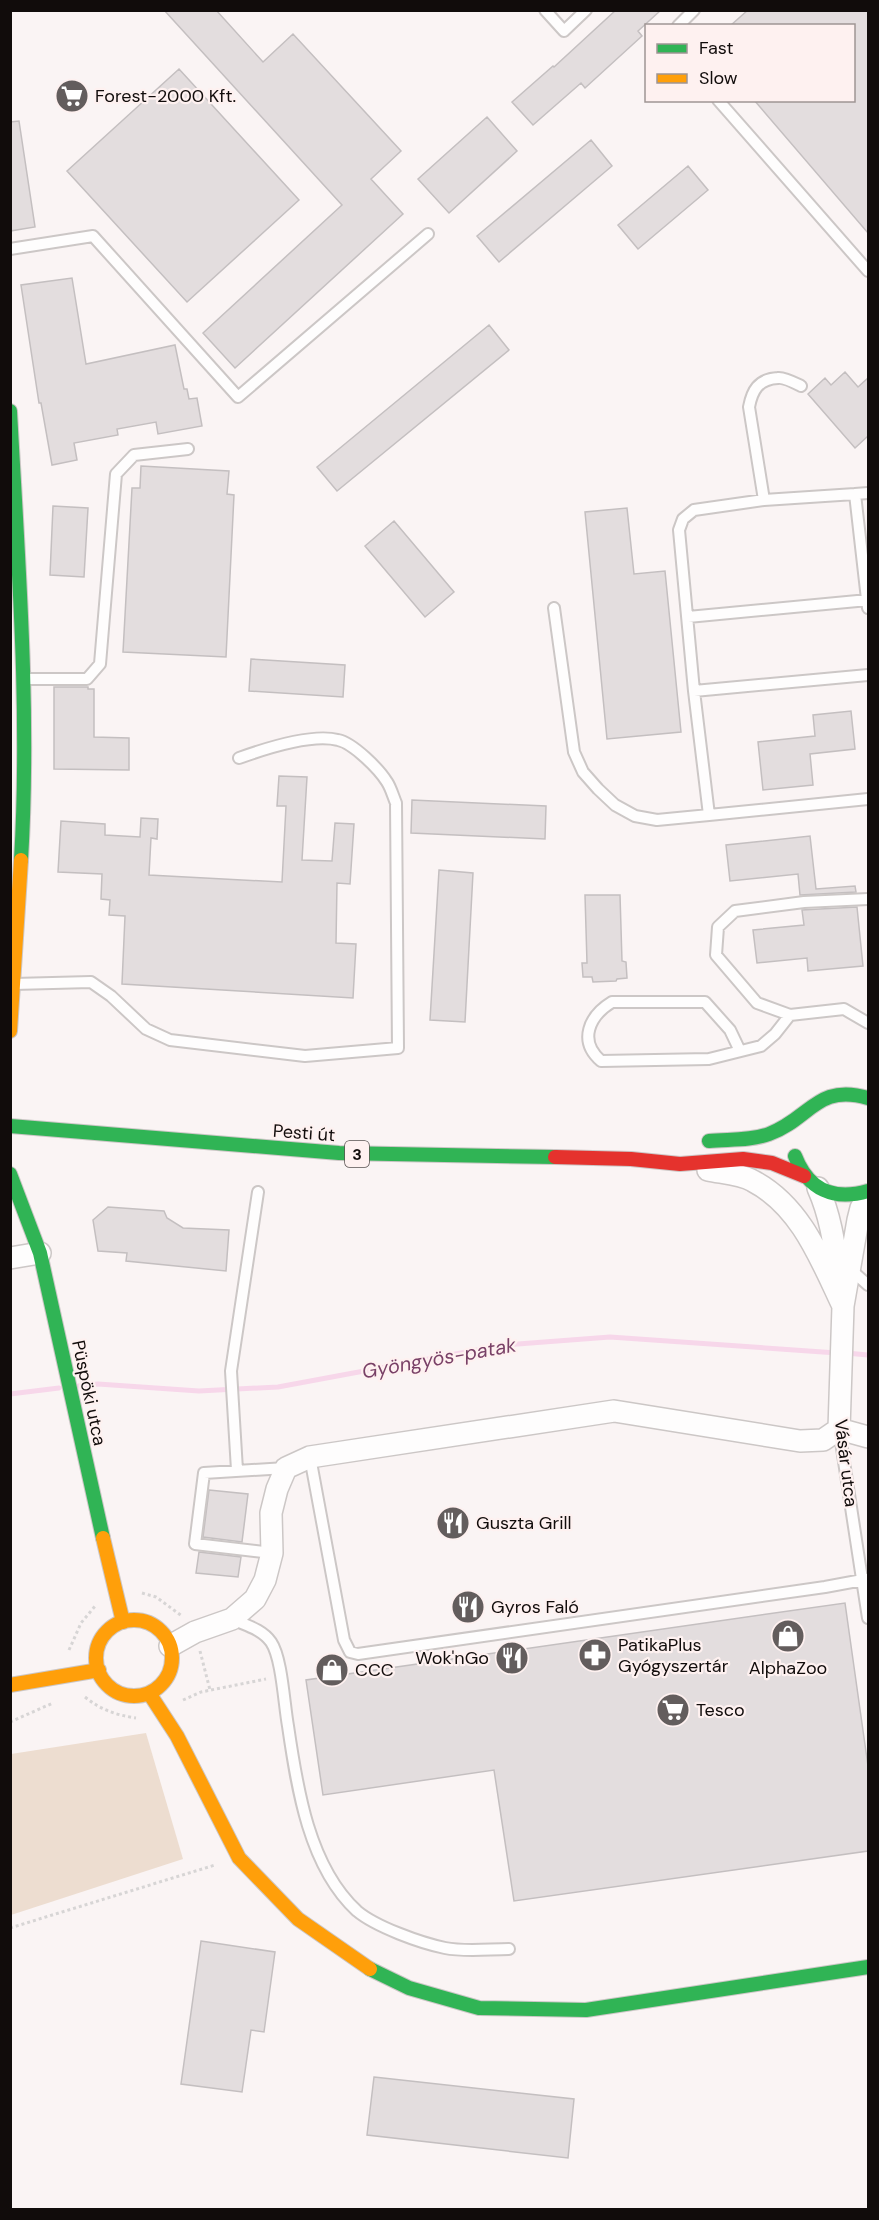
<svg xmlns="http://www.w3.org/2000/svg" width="879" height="2220" viewBox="0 0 879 2220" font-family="'DM Sans',sans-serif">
<rect width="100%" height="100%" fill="#faf4f4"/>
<!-- green -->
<path fill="#edddd0" d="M146 1733 183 1859 11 1915V1754Z"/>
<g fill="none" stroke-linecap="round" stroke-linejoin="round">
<!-- stream -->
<path stroke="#f7d7ea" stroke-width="5" d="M846 1353 868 1355
M78 1386 98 1384 199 1391 278 1387 504 1345 610 1337 837 1353
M10 1394 59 1388"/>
</g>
<!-- building -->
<path fill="#e3ddde" stroke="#c4bfc0" stroke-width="1.5" d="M164 10H216L263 62 293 34 401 151 371 179 403 214 235 368 203 333 342 205Z
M616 10H661L638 31 642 36 585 88 581 83 533 125 512 102 553 66 554 67Z
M748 10H868V233L754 100H854V26H730Z
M179 69 299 200 187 302 67 171Z
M487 117 517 151 449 213 418 179Z
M19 121 35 227 10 231V122Z
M591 140 612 166 499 262 477 236Z
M688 166 708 190 638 249 618 225Z
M72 278 86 364 175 345 184 389H187L189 399 197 398 202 426 158 434 156 422 117 429 118 435 74 443 77 460 52 465 41 403H39L21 285Z
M489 325 509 350 337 491 317 467Z
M845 372 858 387 868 378V436L855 448 808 394 825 378 831 385Z
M141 466 229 471 227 494 234 495 226 657 123 652 132 488H140Z
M53 506 88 508 84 577 50 575Z
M627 508 634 574 665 571 681 732 607 739 585 512Z
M394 521 454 592 425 617 365 546Z
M251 659 345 665 343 697 249 691Z
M54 687H88V689H94V737L129 738V770L54 769Z
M851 711 855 749 810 754 813 785 763 790 758 742 815 736 813 715Z
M279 776 307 777 302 860 332 861 335 823 354 824 350 884 337 883 336 943 356 944 353 998 122 984 125 916 109 915 110 900 101 899 102 874 58 872 61 821 105 824V835L140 837 141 818 158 819 157 839 151 838 149 875 282 882 286 806H277Z
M412 800 546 806 545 839 411 833Z
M810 836 816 889 855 886 856 892 800 895 798 874 730 881 726 845Z
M439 870 473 873 465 1022 430 1020Z
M585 895H620L622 961 626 962 627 978 617 979 616 981 593 982 592 977H583L582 963H587Z
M857 907 863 966 808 971 807 958 757 963 753 930 804 925 802 910Z
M108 1207 164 1211 167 1218 183 1228 229 1230 226 1271 126 1261 127 1253 98 1251 93 1220Z
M209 1490 248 1494 242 1542 203 1537Z
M199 1552 241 1557 238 1577 196 1573Z
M845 1603 868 1766V1851L514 1901 494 1770 323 1795 306 1680Z
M201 1941 275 1952 264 2032 251 2030 242 2092 181 2084Z
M374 2077 574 2099 568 2158 367 2135Z"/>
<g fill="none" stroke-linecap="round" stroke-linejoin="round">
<!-- lane casing -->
<g stroke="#ccc7c6" stroke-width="14">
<path id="lane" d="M545 10 564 31 586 10
M678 26 694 10
M718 100 868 271
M10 249 93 236 238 397 428 234
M855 494 868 493
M764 500 749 407C752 391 758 379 778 378 784 377 795 383 801 386
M554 608 574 752 583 772 598 789 615 805 635 816 657 820 709 815
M868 608 855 494 764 500 694 510 683 519 679 530 694 691 709 815 868 799
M688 617 868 600
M24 679H87L100 664 116 474 134 455 188 449
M694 691 868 675
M868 899 804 902 735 911 718 927 716 955 757 1003 790 1015 844 1009 868 1023
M14 984 91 982 111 996 146 1029 170 1040 305 1056 398 1048 396 803C393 796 391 788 387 782 379 769 353 743 338 740 311 733 264 749 239 758
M740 1051 730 1030 705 1002H612C589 1016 578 1041 601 1061L709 1059 761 1046 775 1034 790 1015
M850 1269 868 1285
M839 1429 868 1618
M310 1457 344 1640 350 1652 358 1654 825 1587 868 1579
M237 1470 231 1371 258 1192
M272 1553 195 1544 204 1473 286 1468
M232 1619C245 1625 262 1629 271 1642 282 1658 284 1704 288 1726 297 1788 309 1867 357 1911 376 1927 421 1943 445 1948 465 1952 489 1949 509 1949"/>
</g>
<!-- street casing -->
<g stroke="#ccc7c6" stroke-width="24">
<path id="street" d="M708 1170C722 1173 741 1174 753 1181 801 1206 821 1260 843 1306
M818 1188C832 1219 835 1251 840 1284
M10 1258 40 1253
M839 1429 843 1306 858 1220 861 1208 868 1198
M170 1646 195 1632 232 1619 255 1599 265 1580 272 1553 271 1513 277 1489 286 1468 310 1457 614 1411 800 1441 823 1440 839 1429 868 1437"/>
</g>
<!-- fast casing -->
<g stroke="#ccc7c6" stroke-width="16">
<path id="fast" d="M10 411C18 561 30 711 21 860
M10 1126 339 1153 555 1157
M709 1141C728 1139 750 1141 769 1134 810 1119 817 1083 868 1098
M795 1156C808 1190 834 1201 868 1191
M10 1174 40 1253 103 1538
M370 1969 409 1988 479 2008 586 2010 868 1967"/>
</g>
<!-- slow casing -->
<g stroke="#ccc7c6" stroke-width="16">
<path id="slow" d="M10 1031 21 860
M103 1538 123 1622
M96 1658a38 38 0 1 1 76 0a38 38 0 1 1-76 0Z
M10 1685 99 1670
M149 1693 177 1736 239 1858 298 1919 370 1969"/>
</g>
<!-- jam casing -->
<g stroke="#ccc7c6" stroke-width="16">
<path id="jam" d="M555 1157 631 1159 680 1164 743 1159 772 1163 804 1176"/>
</g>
<!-- path -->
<path stroke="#d7d5d5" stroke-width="3" stroke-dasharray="3 3" stroke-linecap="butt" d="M142 1593 156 1597 182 1616
M69 1650 81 1623 96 1605
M200 1651 210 1690
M85 1697C101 1710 116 1715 136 1718
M183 1700 201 1692 266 1679
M10 1722 53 1703
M10 1928 215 1865"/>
<!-- lane -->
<use href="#lane" stroke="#fefdfd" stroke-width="10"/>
<!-- street -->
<use href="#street" stroke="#fefdfd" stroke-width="21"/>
<!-- fast -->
<use href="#fast" stroke="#30b455" stroke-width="14"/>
<!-- slow -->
<use href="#slow" stroke="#ff9f0a" stroke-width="14"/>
<!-- jam -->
<use href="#jam" stroke="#e5322d" stroke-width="14"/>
</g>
<!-- icons -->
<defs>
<g id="supermarket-disc" transform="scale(1.725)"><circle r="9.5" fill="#635d5d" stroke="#fef1f0"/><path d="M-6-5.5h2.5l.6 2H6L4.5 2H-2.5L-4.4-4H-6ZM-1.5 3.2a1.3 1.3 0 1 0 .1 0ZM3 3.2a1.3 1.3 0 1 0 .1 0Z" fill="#fff"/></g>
<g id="restaurant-disc" transform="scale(1.725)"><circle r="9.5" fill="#635d5d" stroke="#fef1f0"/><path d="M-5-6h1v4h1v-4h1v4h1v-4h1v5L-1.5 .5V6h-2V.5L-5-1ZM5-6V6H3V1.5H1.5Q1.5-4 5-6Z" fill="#fff"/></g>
<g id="shop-disc" transform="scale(1.725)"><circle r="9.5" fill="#635d5d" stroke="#fef1f0"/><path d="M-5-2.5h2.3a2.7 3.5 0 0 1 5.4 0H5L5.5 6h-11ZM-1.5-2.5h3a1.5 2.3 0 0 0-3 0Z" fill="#fff"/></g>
<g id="pharmacy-disc" transform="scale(1.725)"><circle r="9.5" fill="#635d5d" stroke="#fef1f0"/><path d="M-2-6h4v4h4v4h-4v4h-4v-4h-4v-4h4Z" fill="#fff"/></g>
</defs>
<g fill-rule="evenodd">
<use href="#supermarket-disc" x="72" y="96"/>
<use href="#restaurant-disc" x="453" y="1523"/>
<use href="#restaurant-disc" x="468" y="1607"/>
<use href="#shop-disc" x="788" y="1636"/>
<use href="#pharmacy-disc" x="595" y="1655"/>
<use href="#restaurant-disc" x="512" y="1658"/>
<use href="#shop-disc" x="332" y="1670"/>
<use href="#supermarket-disc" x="673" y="1710"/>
</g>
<g text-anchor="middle" stroke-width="4.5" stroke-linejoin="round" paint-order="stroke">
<!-- shield labels -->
<rect fill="#fef1f0" stroke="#585150" stroke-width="1.5" x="345" y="1141" width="24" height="26" rx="4.5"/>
<g font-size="16" font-weight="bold" fill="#110c0b">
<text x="357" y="1160">3</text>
</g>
<!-- poi labels -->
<g font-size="18" fill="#110c0b" stroke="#fef1f0" text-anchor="start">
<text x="95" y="102">Forest-2000 Kft.</text>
<text x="476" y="1529">Guszta Grill</text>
<text x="491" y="1613">Gyros Faló</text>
<text x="618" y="1651">PatikaPlus<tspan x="618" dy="21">Gyógyszertár</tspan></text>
<text x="489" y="1664" text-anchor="end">Wok'nGo</text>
<text x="788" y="1674" text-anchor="middle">AlphaZoo</text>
<text x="355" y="1676">CCC</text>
<text x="696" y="1716">Tesco</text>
</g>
<!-- street labels -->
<g font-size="18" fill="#110c0b" stroke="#fef1f0">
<text transform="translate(304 1133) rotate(4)" y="6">Pesti út</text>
<text transform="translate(89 1393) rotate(78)" y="6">Püspöki utca</text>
<text transform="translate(846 1463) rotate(83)" y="6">Vásár utca</text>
</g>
<!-- water labels -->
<g font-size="20" font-style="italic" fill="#794167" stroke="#fef1f0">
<text transform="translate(439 1358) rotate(-10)" y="7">Gyöngyös-patak</text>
</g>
</g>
<!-- border -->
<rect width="879" height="2220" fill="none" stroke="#110c0b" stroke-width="24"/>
<!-- legend -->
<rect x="645" y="24" width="210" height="78" fill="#fef1f0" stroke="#9f9594" stroke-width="1.5"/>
<rect x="657" y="44" width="30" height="9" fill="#30b455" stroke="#9f9594" stroke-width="1.5"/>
<text x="699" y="54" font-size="18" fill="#110c0b">Fast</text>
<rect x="657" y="74" width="30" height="9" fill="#ff9f0a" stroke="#9f9594" stroke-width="1.5"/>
<text x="699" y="84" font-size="18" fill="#110c0b">Slow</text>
</svg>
